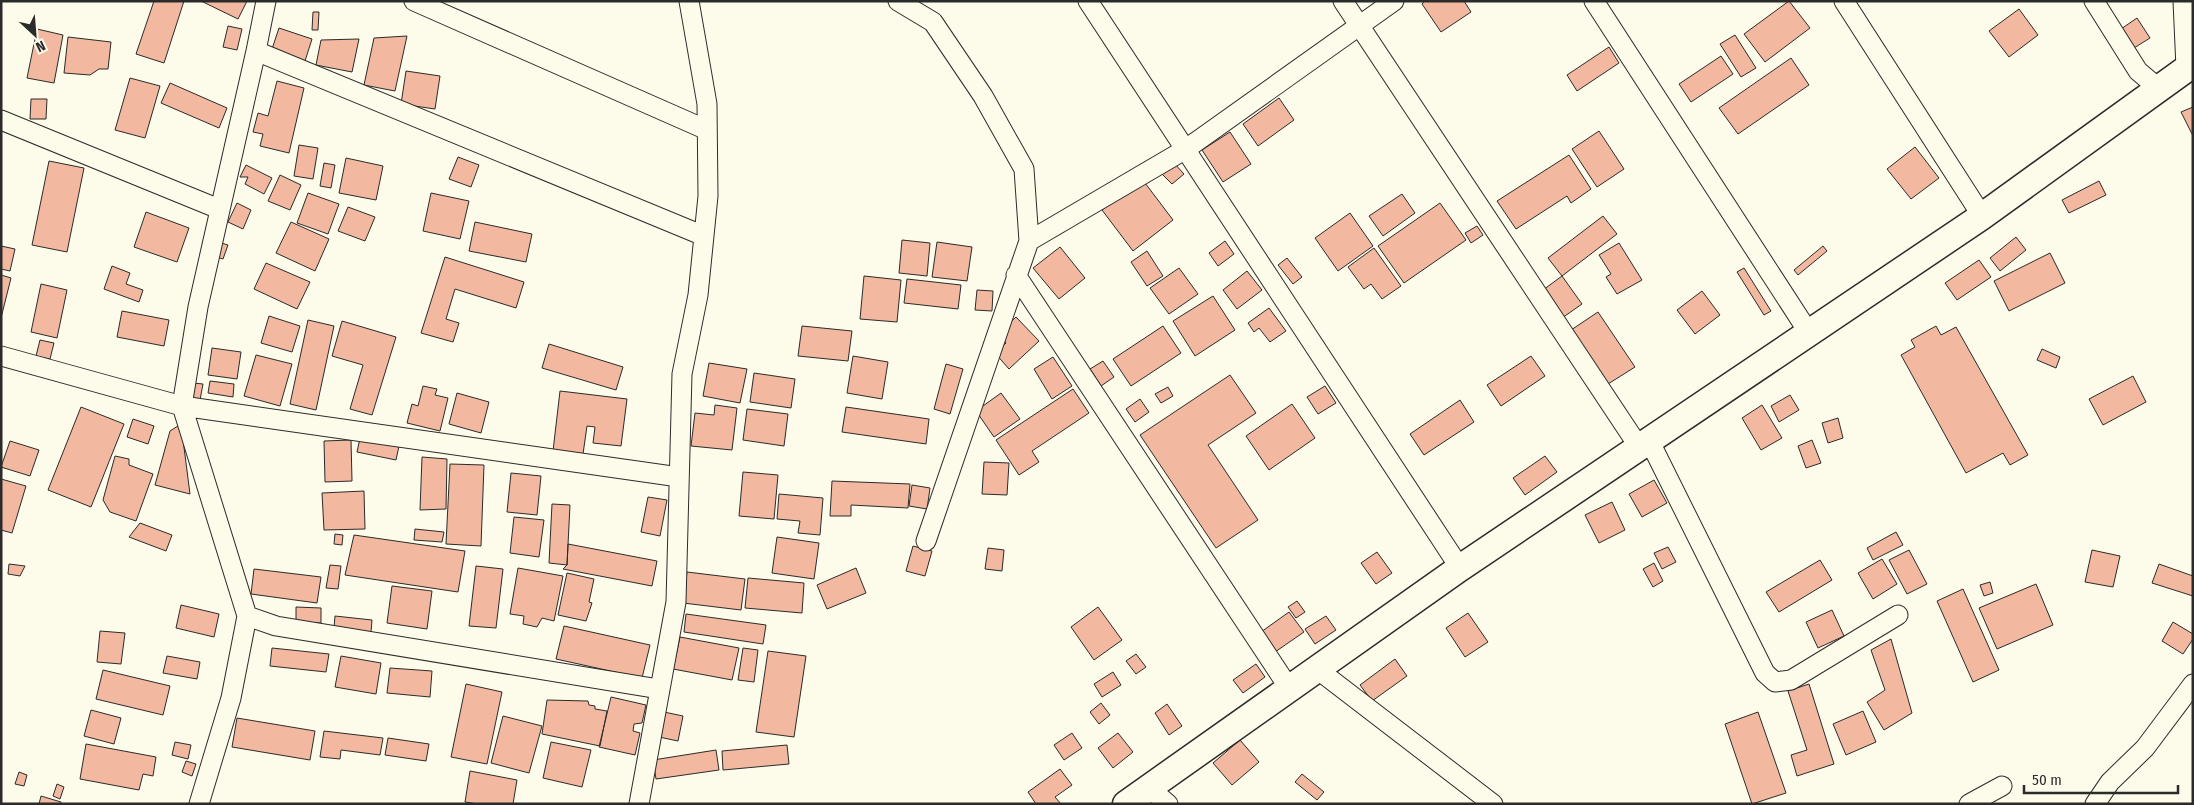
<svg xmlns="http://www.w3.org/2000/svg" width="2194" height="805" viewBox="0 0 2194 805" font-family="'Fira Sans Condensed',sans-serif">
<rect width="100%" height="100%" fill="#fdfbea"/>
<!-- building -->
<path fill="#f2b8a0" stroke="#2b2b2b" d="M154 1H184L164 63 136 54Z
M201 1H247L238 19Z
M1425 1H1464L1471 12 1441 32 1422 4Z
M1789 1 1810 28 1765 62 1744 34Z
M2019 9 2038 35 2009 57 1989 31Z
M313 12H319L318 30H312Z
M2137 18 2150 38 2134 48 2121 29Z
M228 26 242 29 237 50 223 47Z
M279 28 312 39 305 61 272 49Z
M37 29 63 35 54 83 27 78Z
M1735 35 1756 68 1741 77 1720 44Z
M407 36 395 91 364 85 374 38Z
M68 37 111 42 108 69H99L90 75 64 73Z
M359 39 352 72 316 65 321 40Z
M1609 47 1619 63 1577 91 1567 75Z
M1721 56 1733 74 1691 102 1679 84Z
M1791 58 1809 85 1738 134 1719 108Z
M406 71 440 76 435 109 401 104Z
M130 78 160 86 145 138 115 130Z
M277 81 304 88 289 153 260 146 263 134 253 132 258 113 268 116Z
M170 83 227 108 219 128 161 103Z
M1279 98 1294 120 1258 146 1243 124Z
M31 99H47L46 119H30Z
M2193 107V136L2181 112Z
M1599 131 1624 169 1597 187 1572 149Z
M1230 132 1251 164 1223 182 1202 150Z
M299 145 318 148 313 179 294 176Z
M1915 147 1939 178 1911 199 1887 169Z
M1569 155 1591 189 1571 203 1567 196 1516 229 1497 201Z
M458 157 479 165 471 187 449 179Z
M346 158 383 166 376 200 339 193Z
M49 161 84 168 67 252 32 245Z
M1173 162 1184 174 1172 184 1161 173Z
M324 163 335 165 331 188 320 186Z
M246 165 272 178 264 194 245 184 248 177H240Z
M280 175 301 185 290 210 268 201Z
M1142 179 1173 220 1133 251 1102 210Z
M2099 181 2106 195 2069 213 2062 200Z
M308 193 339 204 328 234 297 223Z
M431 193 469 201 460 239 423 231Z
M1402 194 1415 213 1383 236 1369 216Z
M237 203 251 210 243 229 228 222Z
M1440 203 1466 240 1404 283 1378 246Z
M348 207 375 217 365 241 338 231Z
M146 212 189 228 177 262 134 247Z
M1350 213 1373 246 1338 271 1315 238Z
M1603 216 1617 234 1562 276 1548 258Z
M291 222 329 239 315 271 276 253Z
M475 222 532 234 526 262 469 251Z
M1477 226 1483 235 1471 243 1465 233Z
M2016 237 2026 250 2000 271 1990 258Z
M902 240 930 243 927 276 899 273Z
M1225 241 1234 254 1218 266 1209 253Z
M218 242 228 245 223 259 213 256Z
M937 242 972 247 967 281 932 277Z
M1619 243 1642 280 1617 294 1606 277 1611 274 1599 255Z
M1 246 15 249 10 271 1 269Z
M1823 246 1827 251 1798 275 1794 270Z
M1060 247 1085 278 1059 299 1033 268Z
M1374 248 1401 286 1382 299 1371 284 1364 289 1348 267Z
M1147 251 1163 276 1147 286 1131 262Z
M2050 253 2065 283 2009 311 1994 281Z
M445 257 524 282 516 308 455 289 446 319 459 323 453 342 421 333Z
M1287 258 1302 277 1293 284 1278 265Z
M1979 260 1991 277 1957 300 1945 283Z
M266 263 310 282 297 309 254 289Z
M112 266 130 273 126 284 143 290 139 302 104 289Z
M1179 268 1198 294 1169 314 1150 288Z
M1744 268 1771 311 1764 315 1737 272Z
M1247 271 1262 290 1237 309 1223 290Z
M1 275 11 278 1 318Z
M864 276 901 280 897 322 860 319Z
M1562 276 1582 304 1562 318 1543 290Z
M907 279 961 285 958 309 904 303Z
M41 284 67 290 57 338 31 332Z
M977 290 993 291 992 311 975 310Z
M1702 291 1720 315 1695 334 1677 310Z
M1213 296 1235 330 1195 356 1173 321Z
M1269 308 1286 331 1270 342 1259 328 1254 332 1248 323Z
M122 311 169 320 164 346 117 337Z
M1598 312 1635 367 1608 384 1571 330Z
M269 316 300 326 292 352 261 343Z
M1016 317 1039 341 1009 369 995 353 1006 343 1003 339 1007 336 1001 331Z
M308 320 334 326 316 410 290 404Z
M342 321 396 337 372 415 350 409 363 365 332 356Z
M802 326 852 331 848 361 798 356Z
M1163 326 1181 353 1131 386 1113 359Z
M1936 326 1941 335 1956 327 2028 455 2010 465 2003 453 1966 473 1901 355 1915 347 1911 340Z
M40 340 54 343 50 359 36 356Z
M549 344 623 367 616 390 542 368Z
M212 348 241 352 237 379 208 375Z
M2042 349 2060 357 2056 368 2037 360Z
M256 355 292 364 280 406 244 396Z
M853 356 888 362 882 399 847 393Z
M1531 356 1545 376 1501 406 1487 385Z
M1053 357 1072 386 1052 399 1034 369Z
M1103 361 1114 377 1101 386 1090 369Z
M709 363 747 369 740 403 703 396Z
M946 364 963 369 950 414 934 409Z
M754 373 795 379 791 408 750 402Z
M1230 375 1256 413 1208 445 1258 520 1216 548 1140 435Z
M2133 376 2146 402 2103 425 2089 399Z
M210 381 234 384 233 397 208 393Z
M193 383 203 384 200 400 191 398Z
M423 386 437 389 435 395 448 398 440 431 407 423 412 404 418 406Z
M1325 386 1336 403 1318 414 1307 397Z
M1168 387 1173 396 1161 403 1155 394Z
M1073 389 1089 413 1032 451 1039 462 1019 475 996 440Z
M560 391 627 399 621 446 593 443 595 427 587 426 583 454 553 451Z
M457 393 489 402 481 433 449 424Z
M1001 393 1020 419 994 437 976 411Z
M1790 395 1799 410 1779 422 1771 406Z
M1140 399 1149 412 1135 422 1126 409Z
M1460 400 1474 422 1424 455 1410 434Z
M1292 404 1315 438 1269 470 1246 436Z
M715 405 737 408 732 450 691 446 695 413 714 415Z
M1762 405 1782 438 1761 450 1742 418Z
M81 407 124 424 91 507 48 490Z
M846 407 929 419 926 444 842 432Z
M747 409 788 414 784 446 743 440Z
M1838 418 1843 438 1828 443 1822 423Z
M133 419 154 426 148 444 127 437Z
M181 424 190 494 155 485 170 431Z
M360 438 399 446 396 460 357 452Z
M351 440 352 481 325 482 324 441Z
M1812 440 1821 463 1806 468 1798 446Z
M10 441 39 450 30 476 1 467Z
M115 456 129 459V465L153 474 136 521 110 512 103 500Z
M1545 456 1557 472 1525 495 1513 478Z
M422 457 447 459 446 509 420 510Z
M984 462 1009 463 1007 495 982 494Z
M450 464 484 465 481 546 446 544Z
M743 472 778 475 774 519 739 516Z
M511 473 541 476 537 515 507 512Z
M1 479 26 486 12 533 1 530Z
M1654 480 1667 503 1642 517 1629 494Z
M832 481 910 484 908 508 851 505V516H830Z
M912 485 930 488 927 509 909 506Z
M364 491 365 529 324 530 322 493Z
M779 494 823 498 820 535 798 533 800 521 777 519Z
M648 497 667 500 660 536 641 532Z
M1612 502 1625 530 1599 543 1585 515Z
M552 504 570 505 567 565 549 563Z
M514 517 544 520 539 557 510 553Z
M140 523 172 535 166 551 129 537Z
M415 529 444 532 442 542 414 540Z
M1896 532 1903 545 1873 560 1867 548Z
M335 534 343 535 342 545 334 544Z
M354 535 465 551 458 592 345 575Z
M777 537 819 543 814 579 772 573Z
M568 544 657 561 652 586 563 569 567 565Z
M913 546 932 551 925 576 906 571Z
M1668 547 1676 562 1662 569 1654 553Z
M988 548 1004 550 1002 571 985 569Z
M1909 550 1927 584 1907 594 1889 560Z
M2092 550 2120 556 2113 587 2085 582Z
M1377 552 1392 573 1376 584 1361 563Z
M1882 559 1897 584 1873 599 1858 573Z
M1820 560 1832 580 1779 612 1766 592Z
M1654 563 1663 581 1653 587 1643 569Z
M9 564 25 566 20 576 8 574Z
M2159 564 2193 576V596L2152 583Z
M330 565 341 566 338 589 326 588Z
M476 566 503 569 496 628 469 626Z
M518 568 563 576 554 621 542 618 537 627 523 624 524 616 510 614Z
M856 568 866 593 827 609 817 585Z
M254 569 321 577 317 603 251 594Z
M687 572 745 579 741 610 683 603Z
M567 573 594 579 589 602 592 603 586 621 558 615Z
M748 578 804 583 802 613 745 608Z
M1990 582 1993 593 1984 596 1980 585Z
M2036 584 2053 625 1997 649 1979 608Z
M392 586 432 591 427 629 387 623Z
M1963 589 1999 670 1973 682 1937 601Z
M1297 601 1305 612 1296 618 1288 607Z
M181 605 219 614 214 637 176 628Z
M296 607 321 608V623L296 622Z
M1098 607 1122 640 1094 660 1071 627Z
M1832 610 1844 636 1818 648 1806 622Z
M1289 612 1304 632 1275 652 1261 632Z
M1468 613 1488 642 1465 657 1446 628Z
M686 614 766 625 763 644 684 632Z
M335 616 372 620 371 632 334 628Z
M1326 616 1336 630 1315 644 1305 629Z
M2173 622 2193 634V639L2183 654 2162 641Z
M564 626 650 645 642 678 556 659Z
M100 631 125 633 121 664 97 662Z
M680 637 739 648 732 680 673 669Z
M1891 639 1912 713 1884 730 1867 702 1885 690 1871 650Z
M272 648 329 654 326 672 270 666Z
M743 648 758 650 754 682 738 680Z
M768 651 806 656 794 737 756 732Z
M1136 654 1146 667 1136 674 1126 661Z
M167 656 200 662 197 679 163 673Z
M341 656 381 663 376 694 335 687Z
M1395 659 1407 676 1372 701 1360 685Z
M1256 664 1265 677 1243 693 1233 680Z
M390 668 432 671 430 697 387 693Z
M103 670 170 686 163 715 96 699Z
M1113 672 1121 685 1102 697 1094 684Z
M466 684 502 692 487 764 451 757Z
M1809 684 1834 764 1797 776 1791 755 1807 750 1788 691Z
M611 697 646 705 642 723 634 724 633 731 640 733 635 755 599 747Z
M547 700 588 701 589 705 595 706V709L607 711 600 746 542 734Z
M1101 703 1110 715 1099 724 1090 712Z
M1167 704 1182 726 1169 735 1155 713Z
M91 710 121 718 114 744 84 736Z
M1863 711 1876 742 1846 755 1833 724Z
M664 712 683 716 678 741 659 737Z
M1758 712 1786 793 1752 804 1725 724Z
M503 716 542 726 529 773 491 763Z
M237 718 315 731 310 760 232 747Z
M324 731 383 738 380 755 341 750 340 759 320 757Z
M1072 733 1082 748 1064 760 1054 745Z
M1118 733 1133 752 1113 768 1098 748Z
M388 738 429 744 426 761 385 755Z
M1240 740 1259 762 1232 785 1213 763Z
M175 742 191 745 188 759 172 755Z
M551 742 591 750 582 787 543 778Z
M86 744 156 757 153 776 143 774 139 790 80 779Z
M787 745 789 764 723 770 722 751Z
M716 750 719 770 656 779 653 760Z
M186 761 196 764 192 776 182 772Z
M1060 769 1072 785 1055 797 1061 804H1036L1028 792Z
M470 771 517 780 513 804H478L465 802Z
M19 772 27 775 24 786 15 784Z
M1302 774 1324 792 1317 800 1295 782Z
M57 784 64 787 60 799 53 796Z
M41 796 61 802V804H39Z"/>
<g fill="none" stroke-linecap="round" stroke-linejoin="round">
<!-- street casing -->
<g stroke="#2b2b2b" stroke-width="21">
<path id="street" d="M414 1 707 130
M898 1 933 22 983 96 1024 169 1029 241 926 541
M1088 1 1460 568
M1343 1 1639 447
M1594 1 1809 333
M1844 1 1982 216
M2094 1 2138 71 2158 88
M2183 1 2186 68
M256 51 704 236
M1 120 219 209
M1029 241 1186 149 1394 1
M1016 275 1289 688
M1 356 182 406 679 477
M1649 440 1765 673 1775 682 1791 680 1898 615
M247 616 276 626 659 689
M1317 669 1493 804
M1149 788 1168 804
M199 804 231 698 247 616 182 406 198 307 256 51 266 1
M639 804 676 602 682 374 698 295 708 196 707 104 689 1
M1969 804 2002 786
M2095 804 2110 782 2145 748 2193 684"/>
</g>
<!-- secondary casing -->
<g stroke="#2b2b2b" stroke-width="29">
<path id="secondary" d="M1126 804 1460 568 1981 217 2193 64"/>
</g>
<!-- street -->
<use href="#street" stroke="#fdfbea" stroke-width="19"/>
<!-- secondary -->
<use href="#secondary" stroke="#fdfbea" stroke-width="26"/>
</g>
<!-- border -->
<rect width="2194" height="805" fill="none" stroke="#2b2b2b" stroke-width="5"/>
<!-- north arrow -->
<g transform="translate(35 35) rotate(154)" stroke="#fdfbea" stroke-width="4" paint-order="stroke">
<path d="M0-4L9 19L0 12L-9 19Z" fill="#2b2b2b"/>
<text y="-8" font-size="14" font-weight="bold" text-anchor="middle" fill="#2b2b2b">N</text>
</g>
<!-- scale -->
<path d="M2024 785v8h154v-8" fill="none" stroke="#2b2b2b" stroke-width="2.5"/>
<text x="2032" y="785" font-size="15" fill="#2b2b2b" stroke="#fdfbea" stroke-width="4" paint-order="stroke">50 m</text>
</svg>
